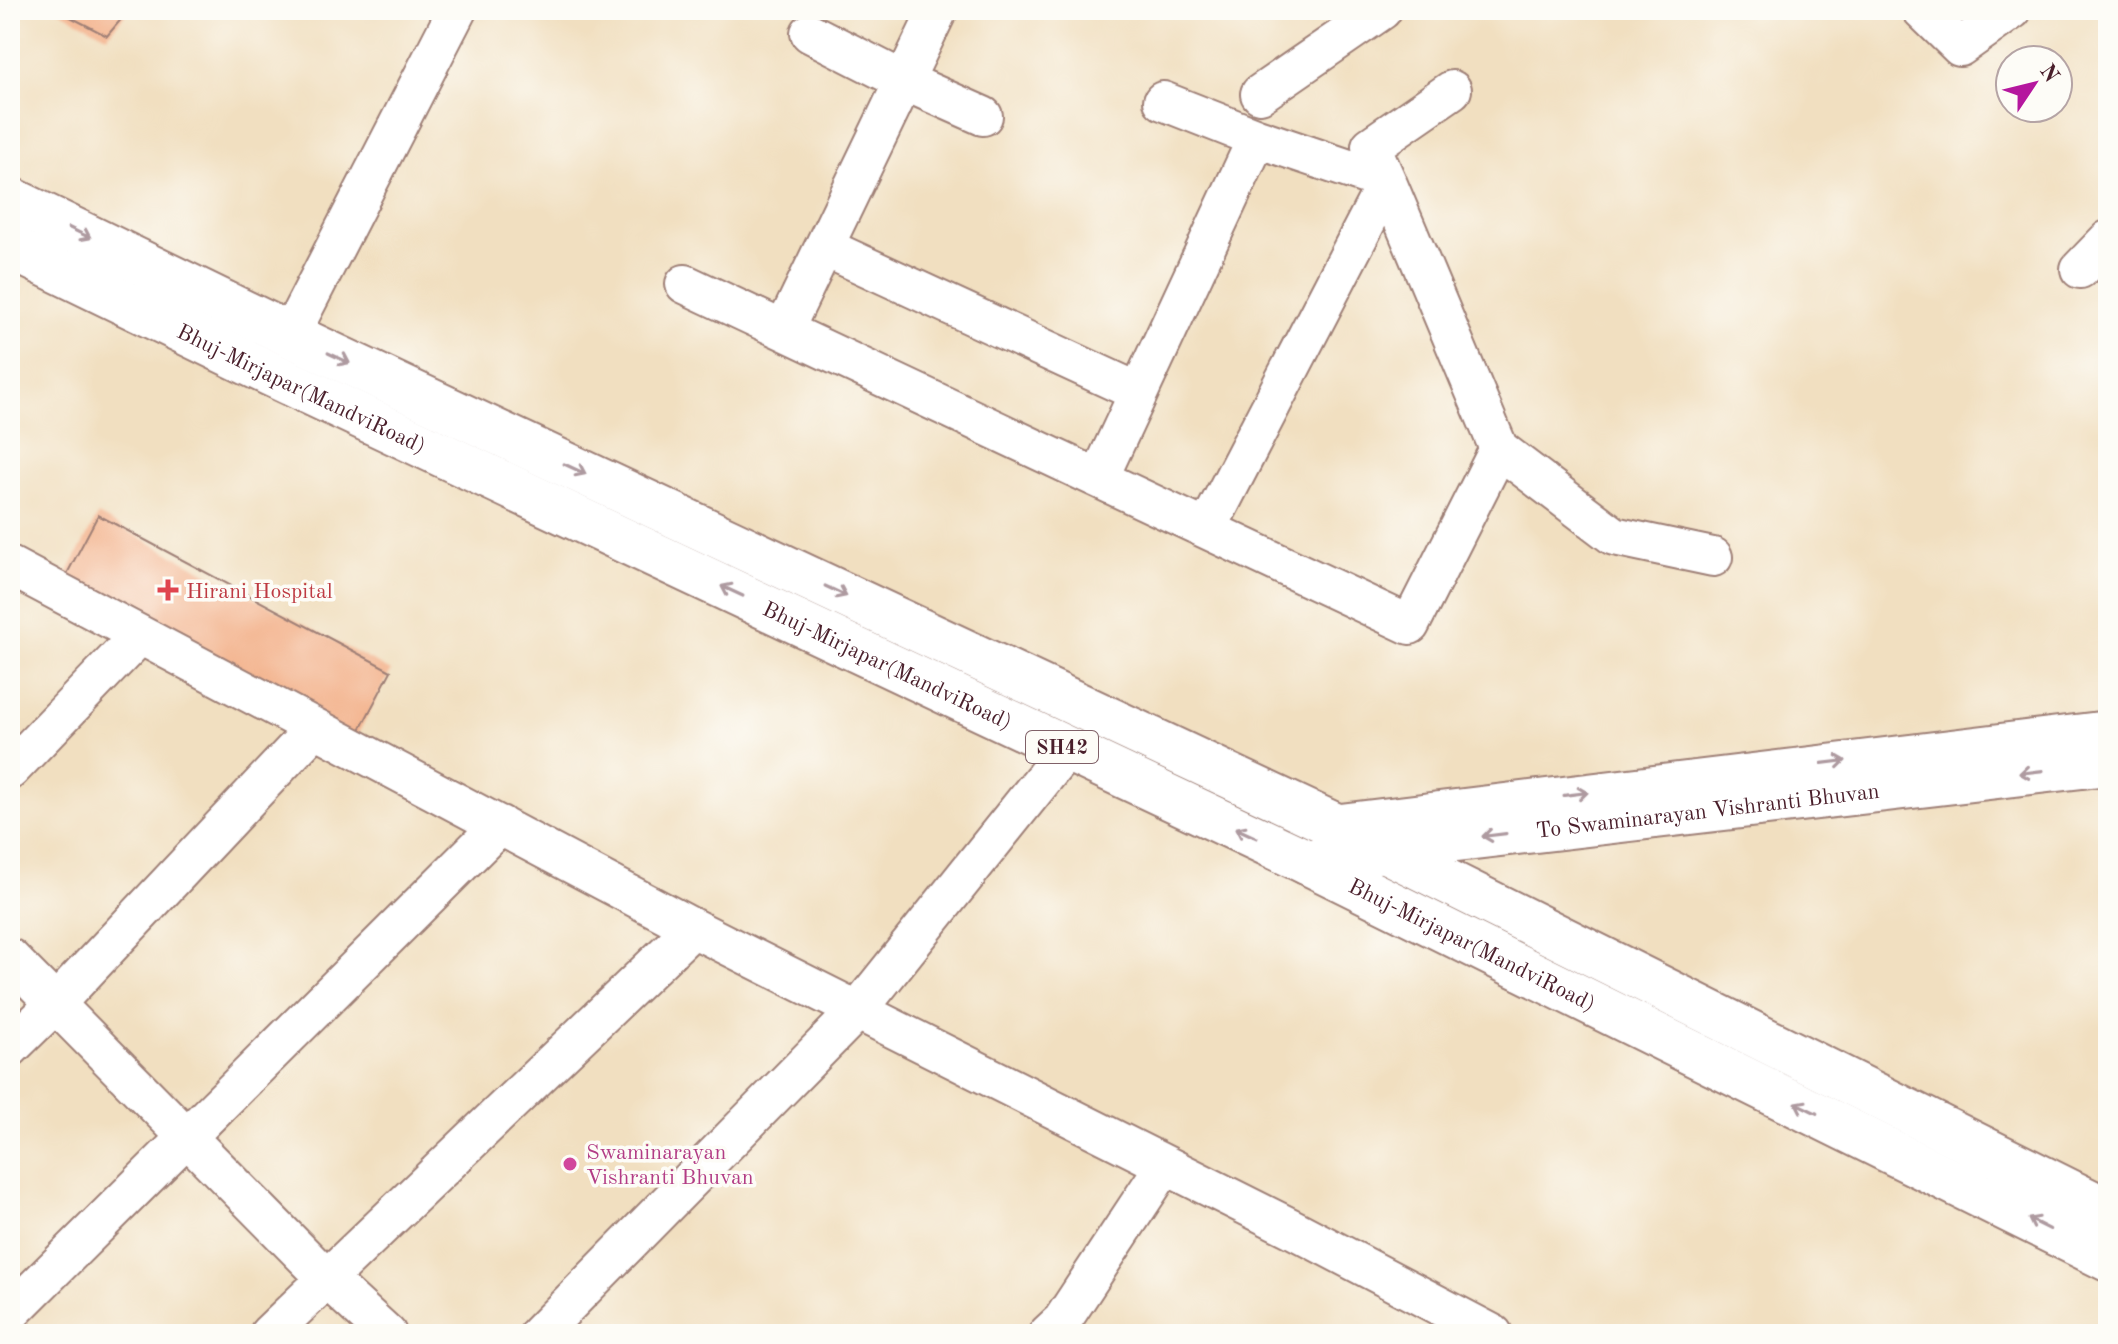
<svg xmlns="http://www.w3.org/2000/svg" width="2118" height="1344" viewBox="0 0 2118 1344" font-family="'Old Standard TT',serif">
<rect width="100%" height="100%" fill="#fdfcf7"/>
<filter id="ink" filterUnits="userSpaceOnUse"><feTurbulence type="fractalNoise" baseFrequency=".0125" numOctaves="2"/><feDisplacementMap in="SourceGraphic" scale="16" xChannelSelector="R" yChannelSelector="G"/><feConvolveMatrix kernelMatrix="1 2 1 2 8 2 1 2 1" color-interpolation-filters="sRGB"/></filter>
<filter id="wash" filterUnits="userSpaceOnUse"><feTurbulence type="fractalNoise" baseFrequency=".006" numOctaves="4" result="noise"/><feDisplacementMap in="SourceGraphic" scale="32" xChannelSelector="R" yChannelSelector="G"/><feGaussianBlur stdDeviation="1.8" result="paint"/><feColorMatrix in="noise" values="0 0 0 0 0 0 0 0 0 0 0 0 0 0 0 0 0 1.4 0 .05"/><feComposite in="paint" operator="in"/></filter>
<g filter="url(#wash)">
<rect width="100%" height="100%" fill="#f1dfc0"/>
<g id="blocks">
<!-- building -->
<path fill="#f3b089" d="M57 10H129L107 36Z
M98 515 391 671 353 743 60 587Z"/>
</g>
</g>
<g filter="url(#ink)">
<use href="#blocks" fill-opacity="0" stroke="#9e7f76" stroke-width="2"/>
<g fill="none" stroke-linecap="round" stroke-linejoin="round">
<!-- street casing -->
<g stroke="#9e7f76" stroke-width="42">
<path id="street" d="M1922 10 1960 47 2012 10
M810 33 904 81 983 116
M1260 94 1382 10
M1163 101 1257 138 1387 182 1499 449 1614 536 1713 557
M824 247 1138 392
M2080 269 2108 240
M685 284 1410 625 1499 449
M784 330 938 10
M290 335 457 10
M1099 478 1257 138
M1207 529 1387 182 1371 146 1452 90
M10 566 693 928 1291 1228 1493 1334
M10 770 140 635
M1332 824 2108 730
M10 958 326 1278 387 1334
M10 1048 55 1004 315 728
M10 1313 500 825
M269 1334 693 928
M539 1334 858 1010 1067 749
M1048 1334 1062 1321 1165 1165"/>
</g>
<!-- secondary casing -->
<g stroke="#9e7f76" stroke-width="48">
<g id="secondary">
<path id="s1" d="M1307 862 1440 841 2108 763"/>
</g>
</g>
<!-- primary casing -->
<g stroke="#9e7f76" stroke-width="48">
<g id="primary">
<path d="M10 199 290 335 1332 824 2108 1211"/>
<path id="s2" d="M10 247 271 374 1307 862 2108 1259"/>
</g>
</g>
<!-- street -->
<use href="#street" stroke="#fff" stroke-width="38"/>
<!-- secondary -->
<use href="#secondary" stroke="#fff" stroke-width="44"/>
<!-- primary -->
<use href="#primary" stroke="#fff" stroke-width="44"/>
</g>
<!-- one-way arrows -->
<defs><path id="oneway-shaft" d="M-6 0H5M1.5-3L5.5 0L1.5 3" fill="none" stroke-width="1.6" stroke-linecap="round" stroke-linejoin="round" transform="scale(2)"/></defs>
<g stroke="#ae9aa0">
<use href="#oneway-shaft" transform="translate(80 233) rotate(26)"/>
<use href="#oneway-shaft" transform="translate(339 358) rotate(25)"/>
<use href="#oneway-shaft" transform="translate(575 469) rotate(25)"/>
<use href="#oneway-shaft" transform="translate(732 591) rotate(-155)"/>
<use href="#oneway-shaft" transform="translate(836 591) rotate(25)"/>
<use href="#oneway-shaft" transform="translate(1834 762) rotate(-7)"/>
<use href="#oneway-shaft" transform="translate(2031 772) rotate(173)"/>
<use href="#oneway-shaft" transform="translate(1576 794) rotate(-7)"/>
<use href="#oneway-shaft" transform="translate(1246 833) rotate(-155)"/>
<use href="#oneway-shaft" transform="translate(1494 835) rotate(173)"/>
<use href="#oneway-shaft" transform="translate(1806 1108) rotate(-154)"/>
<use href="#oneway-shaft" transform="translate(2039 1224) rotate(-153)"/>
</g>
</g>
<!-- markers -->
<path fill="#e0444e" stroke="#fdfcf7" stroke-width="3" d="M164 578h8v8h8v8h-8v8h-8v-8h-8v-8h8z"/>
<circle fill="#d1479c" stroke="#fdfcf7" stroke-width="3" cx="570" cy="1164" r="8"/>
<g text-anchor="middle" stroke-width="7" stroke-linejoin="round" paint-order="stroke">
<!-- shield labels -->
<rect fill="#fdfcf7" stroke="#806168" stroke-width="2" x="1026" y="731" width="72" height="32" rx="6"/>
<g font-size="20" font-weight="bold" fill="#4a1f2b">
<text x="1062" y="754">SH42</text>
</g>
<!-- street labels -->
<g font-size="22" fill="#4a1f2b" stroke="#fdfcf7">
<text dy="8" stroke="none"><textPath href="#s2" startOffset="324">Bhuj-Mirjapar(MandviRoad)</textPath></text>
<text dy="8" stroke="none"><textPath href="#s2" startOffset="972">Bhuj-Mirjapar(MandviRoad)</textPath></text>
<text dy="8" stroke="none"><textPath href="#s1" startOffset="404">To Swaminarayan Vishranti Bhuvan</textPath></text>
<text dy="8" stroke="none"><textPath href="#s2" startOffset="1620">Bhuj-Mirjapar(MandviRoad)</textPath></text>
</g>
<!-- health labels -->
<g font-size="22" fill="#be3a42" stroke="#fdfcf7" text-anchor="start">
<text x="186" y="598">Hirani Hospital</text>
</g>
<!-- hotel labels -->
<g font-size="22" fill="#b23c85" stroke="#fdfcf7" text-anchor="start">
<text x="586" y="1159">Swaminarayan<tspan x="586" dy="25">Vishranti Bhuvan</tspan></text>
</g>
</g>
<!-- margin -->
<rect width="2118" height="1344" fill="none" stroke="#fdfcf7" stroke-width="40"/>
<!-- north arrow -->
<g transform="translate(2034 84) rotate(55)"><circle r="38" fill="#fdfcf7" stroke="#b5a4a5" stroke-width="2"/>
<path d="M0-6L14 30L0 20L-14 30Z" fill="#b5179e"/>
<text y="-12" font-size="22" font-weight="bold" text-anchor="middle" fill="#4a1f2b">N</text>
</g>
</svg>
